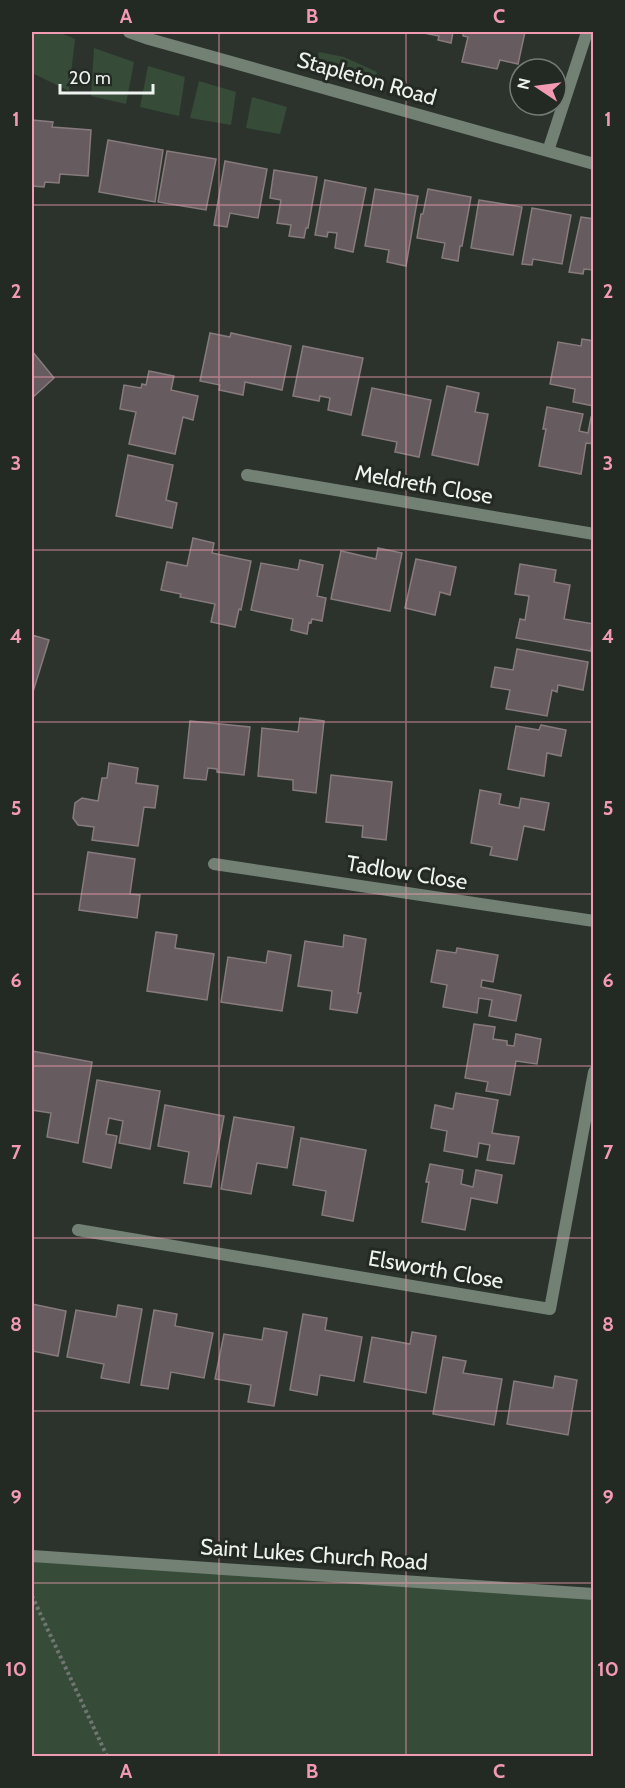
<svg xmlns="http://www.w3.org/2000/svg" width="625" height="1788" viewBox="0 0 625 1788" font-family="Cabin,sans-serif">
<rect width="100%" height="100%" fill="#2c332d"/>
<!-- green -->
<path fill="#364b38" d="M32 32H59L75 39 69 91 32 73Z
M94 48 134 62 126 104 91 96Z
M319 52 344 57 377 72 374 84 315 67Z
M148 66 185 77 179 116 140 107Z
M199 81 236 92 231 125 190 118Z
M252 97 287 107 280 134 246 128Z
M32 1556 593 1594V1756H32Z"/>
<!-- building -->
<path fill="#665b5e" stroke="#877b7e" stroke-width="1.5" d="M419 32H453L451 43 438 40 439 36Z
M463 32H525L518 64 500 60 497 69 462 62 468 37 463 36Z
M32 120 53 122 52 127 91 130 88 176 60 174 59 183 45 182 44 187 32 186Z
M108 140 163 150 155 202 99 192Z
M167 151 216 159 206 210 158 202Z
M225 161 267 169 258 218 230 213 227 227 214 225Z
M274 170 317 177 308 228H306L304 238 289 236 291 225 277 223 281 200 270 198Z
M325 180 366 188 353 252 335 248 337 233 328 232 327 237 315 235Z
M375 189 418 196 406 266 387 262 389 250 365 246Z
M428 189 471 197 462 246H460L458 261 442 258 445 243 417 238 421 214H423Z
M479 200 522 207 513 255 471 248Z
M532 208 571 215 562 264 533 259 532 265 522 264Z
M581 217 594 219V270L584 269 583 274 569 272Z
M210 333 230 337 231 333 291 346 282 390 245 382 243 395 219 390 220 385 200 381Z
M582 339 594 341V406L573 402 575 389 550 384 558 342 581 346Z
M303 346 363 358 351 415 328 410 330 398 320 396 319 401 293 396Z
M32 351 54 378 32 398Z
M149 371 174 376 171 390 198 396 193 420 183 417 175 454 129 444 136 412 120 409 124 385 141 388 142 384 146 385Z
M447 386 479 393 475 412 488 414 478 465 432 455Z
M372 388 431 400 419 457 395 452 397 442 362 435Z
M547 407 583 414 579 431 588 433 591 417H594V444L586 443 581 474 539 466 546 429H543Z
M128 455 173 465 166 500 177 503 172 528 116 516Z
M193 538 214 543 212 553 251 561 241 610 239 609 235 627 211 622 215 604 180 597 181 594 161 590 167 562 187 566Z
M378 548 402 553 390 611 331 599 341 551 376 559Z
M416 559 456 567 450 595 440 592 435 615 405 608Z
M300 560 323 565 317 596 326 598 322 621 312 619 311 623 309 622 307 634 291 630 293 619 251 610 261 563 298 570Z
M520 564 556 570 554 582 570 585 564 619 594 624 591 651 516 638 520 619 525 620 529 596 515 594Z
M32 635 49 640 32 695Z
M517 649 588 662 583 690 558 685 557 692 552 690 547 716 506 709 510 690 491 687 495 667 513 670Z
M300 718 324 721 316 793 293 790V780L258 776 262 728 298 732Z
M190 721 250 727 244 775 217 772V769L208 768 206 780 184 778Z
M541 725 566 730 561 756 547 753 544 776 508 769 516 726 539 730Z
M109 763 138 768 136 783 158 786 155 808 144 807 138 846 92 840 94 827 78 825 73 818 75 803 82 798 98 801 102 778H107Z
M331 775 392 782 386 840 362 837 363 826 326 822Z
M480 790 501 794 499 804 519 808 521 798 549 803 544 830 524 826 517 860 490 855 492 847 471 843Z
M88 852 135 859 130 894 140 895 137 918 79 910Z
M156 932 177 935 175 948 214 954 207 1000 147 991Z
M344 935 366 939 358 993H361L357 1013 330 1009 332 991 298 986 305 941 343 947Z
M457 948 498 955 493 982 482 980 481 987 521 995 516 1021 489 1016 492 1000 479 998 477 1013 443 1007 447 985 431 982 437 950 456 953Z
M268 951 291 955 282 1011 221 1002 228 957 266 963Z
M474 1024 495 1027 493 1039 507 1041V1045L514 1046 516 1034 541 1039 537 1064 516 1061 510 1095 486 1091 488 1082 465 1078Z
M32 1051 92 1062 78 1143 47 1137 51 1113 32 1110Z
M97 1080 160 1091 150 1149 119 1143 123 1121 109 1118 106 1134 117 1136 111 1168 83 1162Z
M456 1093 498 1100 492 1133 519 1137 514 1164 487 1160 490 1145 479 1143 477 1157 444 1151 447 1131 431 1128 435 1105 453 1109Z
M165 1105 224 1116 211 1187 184 1183 189 1152 158 1146Z
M234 1117 294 1127 287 1168 257 1163 251 1194 221 1189Z
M301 1138 366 1150 353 1221 322 1215 326 1191 293 1185Z
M430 1164 463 1170 461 1184 473 1187 476 1170 502 1175 497 1203 471 1198 465 1230 422 1222 429 1182H426Z
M32 1304 66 1311 58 1356 32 1351Z
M118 1305 142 1309 129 1383 101 1378 104 1364 67 1357 76 1310 116 1317Z
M154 1310 177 1314 175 1326 213 1333 204 1378 171 1372 168 1389 141 1385Z
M303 1314 327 1318 325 1330 362 1337 354 1381 320 1375 317 1395 290 1390Z
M264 1328 287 1332 274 1406 248 1402 251 1385 215 1379 224 1334 262 1340Z
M412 1332 436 1336 426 1393 364 1382 372 1337 410 1344Z
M443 1357 466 1361 463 1373 502 1379 494 1425 433 1414Z
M555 1376 577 1380 568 1435 507 1424 514 1381 553 1388Z"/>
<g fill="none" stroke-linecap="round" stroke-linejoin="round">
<!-- path -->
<path stroke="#707671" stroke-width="4" stroke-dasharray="3 3" stroke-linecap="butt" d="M32 1596 107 1756"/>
<!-- street -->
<path stroke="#738074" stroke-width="12" d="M129 32 149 39 594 164
M548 151 587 32
M247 475 594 534
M214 864 594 921
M78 1230 550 1309 594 1072
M32 1556 594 1594"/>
</g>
<!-- grid -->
<path fill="none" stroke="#f19ab2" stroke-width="1.5" stroke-opacity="0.55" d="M219 32V1756M406 32V1756M32 205H594M32 377H594M32 550H594M32 722H594M32 894H594M32 1066H594M32 1238H594M32 1411H594M32 1583H594"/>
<g text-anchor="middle" stroke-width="6" stroke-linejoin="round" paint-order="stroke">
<!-- street labels -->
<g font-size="22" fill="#eef3ef" stroke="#232923">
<text transform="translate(367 78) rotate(16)" y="8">Stapleton Road</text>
<text transform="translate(424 484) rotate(10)" y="8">Meldreth Close</text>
<text transform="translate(407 872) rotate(9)" y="8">Tadlow Close</text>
<text transform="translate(436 1269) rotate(10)" y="8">Elsworth Close</text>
<text transform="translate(314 1554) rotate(4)" y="8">Saint Lukes Church Road</text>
</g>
</g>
<!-- border -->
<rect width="625" height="1788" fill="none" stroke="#232923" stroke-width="66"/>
<!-- north arrow -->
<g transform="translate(538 87) rotate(283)"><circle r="28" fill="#232923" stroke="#747a75" stroke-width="1.5"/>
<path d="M0-4.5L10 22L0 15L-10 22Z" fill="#f19ab2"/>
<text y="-9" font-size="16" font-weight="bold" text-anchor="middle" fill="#eef3ef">N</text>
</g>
<!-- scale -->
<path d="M60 84v9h93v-9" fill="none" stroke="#eef3ef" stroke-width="3"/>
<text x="69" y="84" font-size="18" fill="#eef3ef" stroke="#232923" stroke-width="4.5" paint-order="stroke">20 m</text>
<rect x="33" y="33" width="559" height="1722" fill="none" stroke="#f19ab2" stroke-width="2"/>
<g font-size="20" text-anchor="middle" font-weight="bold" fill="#f19ab2">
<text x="126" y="23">A</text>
<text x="312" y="23">B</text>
<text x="499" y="23">C</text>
<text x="16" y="126">1</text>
<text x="608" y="126">1</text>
<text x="16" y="298">2</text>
<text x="608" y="298">2</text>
<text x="16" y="470">3</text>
<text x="608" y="470">3</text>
<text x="16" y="643">4</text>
<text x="608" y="643">4</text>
<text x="16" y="815">5</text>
<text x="608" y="815">5</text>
<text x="16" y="987">6</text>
<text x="608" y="987">6</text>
<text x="16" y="1159">7</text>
<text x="608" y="1159">7</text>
<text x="16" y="1331">8</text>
<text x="608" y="1331">8</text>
<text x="16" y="1504">9</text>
<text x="608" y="1504">9</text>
<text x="16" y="1676">10</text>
<text x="608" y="1676">10</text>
<text x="126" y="1778">A</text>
<text x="312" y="1778">B</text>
<text x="499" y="1778">C</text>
</g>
</svg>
